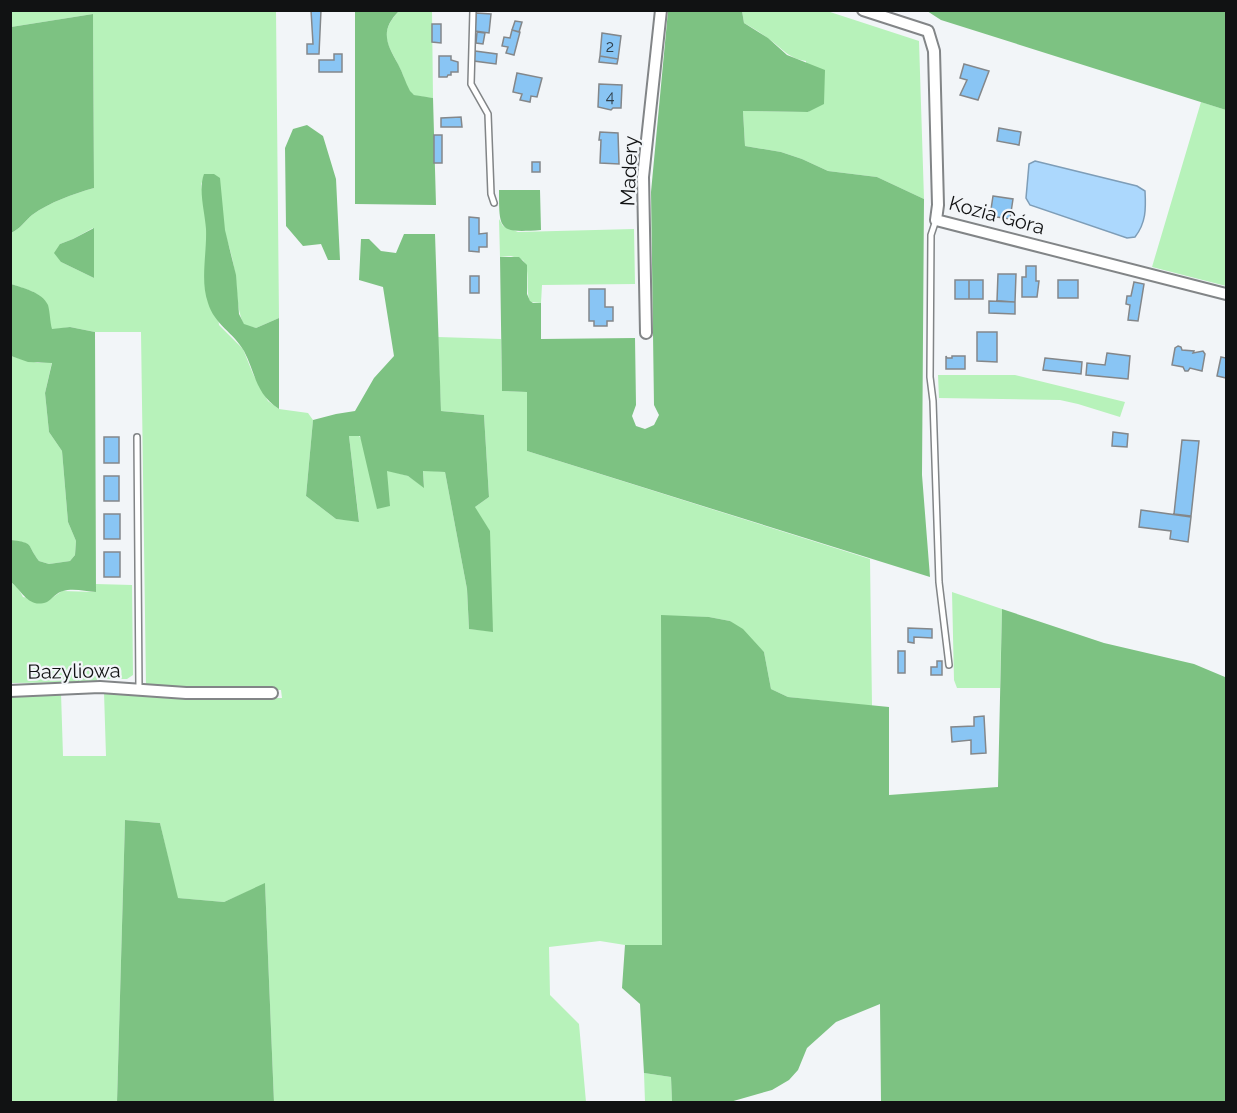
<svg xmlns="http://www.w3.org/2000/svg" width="1237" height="1113" viewBox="0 0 1237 1113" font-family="Raleway,sans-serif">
<rect width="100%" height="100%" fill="#f2f5f8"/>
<!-- green -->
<path fill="#b7f2ba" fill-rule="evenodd" d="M10 11H276L279 318 256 328 244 325C236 308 238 292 235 274 230 238 217 214 201 182L219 325 243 349 253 374 268 401 279 409 308 413 313 420 306 496 336 519 359 521 349 436H359L387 470 408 476 424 487 423 470 445 472 467 589 469 629 493 631 475 507 489 497 484 415 441 411 438 337 501 339 502 391 527 392V451L870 559 872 706 788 697 771 689 764 652 730 621 709 617 661 616 663 946 625 945 600 941 549 947 550 995 579 1024 586 1102H274L265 884 224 902 177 898 160 823 125 820 117 1102H11V695L61 693 63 756H106L104 692 174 699 282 698 281 690 207 689 146 685 141 332H95L70 327 51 330C46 294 44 295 11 284V233C20 229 25 221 32 215 50 202 73 194 94 188L93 14 11 27ZM93 228 94 278 61 262 60 244 73 239Z
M399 11H432L433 98C428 97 419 97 414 95 407 92 405 81 403 75 393 49 374 37 399 11Z
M742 11H827L919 41 924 199 877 177 828 171 802 159 781 152 745 146 743 111 809 112 806 61C789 59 782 48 769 39 761 33 753 28 744 23Z
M1201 102 1226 110V286L1152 267Z
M499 219 503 226 518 232 634 229 635 284 542 285 541 303 530 302C525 288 531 271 523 260L511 256 500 257Z
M10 356 38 363 52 362 45 393 49 432 62 451 68 522 76 541 75 555 70 561 49 564 39 561C26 544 35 544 11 540Z
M938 375H1015L1125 402 1120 417 1078 404 1060 400 939 398Z
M10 566 12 583 18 588 23 597 46 602 62 591 96 592V584L132 585 133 675 127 679H97V682L11 683Z
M952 592 1002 609 1000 688H957L954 680Z
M644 1073 671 1077 672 1102H645Z"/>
<!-- forest -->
<path fill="#7dc282" d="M355 11H399C380 30 386 43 398 64 403 73 405 82 410 91L414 95 433 98 436 205 355 204Z
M668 11H742L744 23 768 38 787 55 825 70 824 104 808 112 743 111 745 146 781 152 802 159 828 171 877 177 924 199 922 475 930 577 527 451V392L502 391 500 257H519L527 265V294L530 301 533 303H541V339L635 338 636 405 632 416 636 426 645 429 654 425 659 415 654 405 651 192Z
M927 11H1226V110L941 20Z
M93 14 94 188C73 194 50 202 32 215 25 221 20 229 11 233V27Z
M307 125 323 136 336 179 340 260H328L321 244 303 246 286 226 285 148 293 129Z
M204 174H214L220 178 225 230 236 275 239 314 244 324 256 328 279 318V409C255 393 256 374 244 351 234 333 214 324 208 303 200 281 207 253 206 229 205 212 198 190 204 174Z
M499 190H540L541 230C499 233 499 231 499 190Z
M94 228V278L61 262 54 253 60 244 73 239Z
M404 234H435L441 411 484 415 489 497 475 507 490 531 493 632 469 629 467 589 445 472 423 471 424 488 408 476 387 471 390 506 377 509 360 436H349L359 522 336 519 306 496 313 420 336 414 355 411 374 378 394 356 383 287 359 280 361 239H369L381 251 396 253Z
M11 284C23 288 42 292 48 305 50 312 50 322 52 329L70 327 95 332 96 592C86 591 72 588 63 591 57 592 52 599 47 602 29 609 22 591 12 583L11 540C35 543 26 544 39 561L49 564 70 561 75 555 76 541 68 522 62 451 49 432 45 393 52 363 28 362 11 356Z
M1002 609 1104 643 1194 664 1225 677 1226 674V1102H881L880 1004 836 1022 807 1048 798 1070 789 1080 772 1090 730 1102H672L671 1077 644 1073 640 1004 622 988 625 945H662L661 615 709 617 730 621 743 629 764 652 771 689 788 697 889 707V795L998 787Z
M125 820 160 823 178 898 224 902 265 883 274 1102H117Z"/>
<!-- water -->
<path fill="#acd8fd" stroke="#7e9db7" stroke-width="1.5" d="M1035 161 1137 186 1145 191C1146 209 1146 223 1135 237L1127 238 1030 205 1026 198 1029 164Z"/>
<!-- building -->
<path fill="#89c5f4" stroke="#84878a" stroke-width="1.5" d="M311 10H321L319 54H307V44H313Z
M476 13 491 14 489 33 475 31Z
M515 21 522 22 519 32 512 30Z
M432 24H441V43L432 42Z
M512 30 520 32 514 55 506 53 508 47 502 46 504 37 510 38Z
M477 32 485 33 483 44 476 43Z
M602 33 621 36 618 59 600 56Z
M475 51 497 54 496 64 474 61Z
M334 54H342V72H319V60H334Z
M439 56H451V60L458 62V72H451V75H448L447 77H439Z
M600 56 618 59 617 64 599 62Z
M964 64 989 71 978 100 960 95 967 80 960 78Z
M517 73 542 78 537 97 531 96 530 102 520 100 522 94 513 92Z
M599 84 622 85 621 108H613L611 110 598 107Z
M461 117 462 127H441V118Z
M999 128 1021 132 1019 145 997 141Z
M600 132 618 133 619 164 600 163 601 140H599Z
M434 135H442V163H434Z
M532 162H540V172H532Z
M993 196 1013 199 1010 219 990 216Z
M469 217 479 218V234L487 233V247H479V252L469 251Z
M1026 266H1036V281H1039L1037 297H1022V277H1026Z
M998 274H1016L1015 302 997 301Z
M470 276H479V293H470Z
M955 280H969V299H955Z
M969 280H983V299H969Z
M1058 280H1078V298H1058Z
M1134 282 1144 284 1138 321 1128 320 1130 305 1126 304 1127 296H1131Z
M589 289H605V307H613V321H607V326H594V321H589Z
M989 301 1015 302V314L989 313Z
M977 332H997V362L977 361Z
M1178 346 1181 347 1182 350 1194 351 1193 353 1203 351 1205 354 1202 371 1190 368 1188 371H1185L1183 367 1172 365 1175 348Z
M1107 353 1130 356 1128 379 1086 375 1087 363 1105 365Z
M946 356 947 358H952V356H965V369H946Z
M1221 357 1226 358V378L1217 376Z
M1045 358 1082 362 1081 374 1043 370Z
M1113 432 1128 434 1127 447 1112 446Z
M104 437H119V463H104Z
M1182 440 1199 441 1191 516 1174 514Z
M104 476H119V501H104Z
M1141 510 1191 517 1188 542 1170 539 1171 531 1139 527Z
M104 514H120V539H104Z
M104 552H120V577H104Z
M908 628 932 629V638L914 637V643L908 642Z
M898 651H905V673H898Z
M937 661H942V675H931V667H937Z
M984 716 986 753 971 754V740L952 742 951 727 974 726V717Z"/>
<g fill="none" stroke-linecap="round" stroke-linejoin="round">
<!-- lane casing -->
<g stroke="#828587" stroke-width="8">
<path id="lane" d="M473 10 471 84 488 114 491 194 494 203
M936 220 931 235 930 377 933 401 939 582 949 665
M137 437 139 689"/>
</g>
<!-- street casing -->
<g stroke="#828587" stroke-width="14">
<path id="street" d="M863 10 928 31 934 51 938 205 936 220 1226 294
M646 333 643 177 661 10
M10 691 100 687 186 693H272"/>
</g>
<!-- lane -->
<use href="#lane" stroke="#fff" stroke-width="5"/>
<!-- street -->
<use href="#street" stroke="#fff" stroke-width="10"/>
</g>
<g text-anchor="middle" stroke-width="4.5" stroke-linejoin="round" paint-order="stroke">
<!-- number labels -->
<g font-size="16" fill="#2f3f4b">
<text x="610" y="52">2</text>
<text x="610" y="102">4</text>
</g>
<!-- street labels -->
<g font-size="20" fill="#111213" stroke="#f2f5f8">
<text transform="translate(629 171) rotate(-87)" y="7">Madery</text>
<text transform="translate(997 215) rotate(15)" y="7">Kozia Góra</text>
<text transform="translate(74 671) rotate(-1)" y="7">Bazyliowa</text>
</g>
</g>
<!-- border -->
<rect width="1237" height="1113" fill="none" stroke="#111213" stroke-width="24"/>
</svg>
